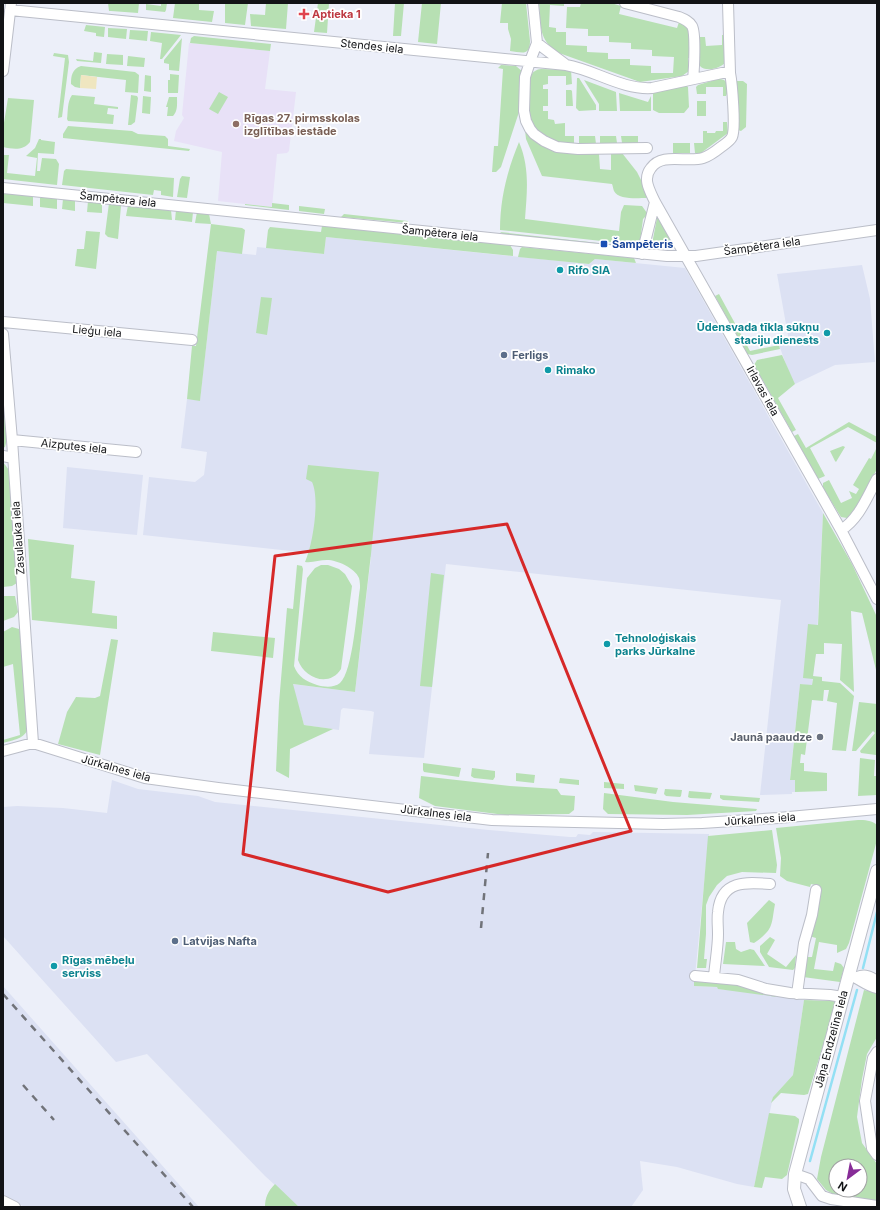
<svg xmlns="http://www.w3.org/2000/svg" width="880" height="1210" viewBox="0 0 880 1210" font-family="Inter,sans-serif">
<rect width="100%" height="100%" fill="#eceff9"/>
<!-- built -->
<path fill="#dce1f3" d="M326 237 589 264 595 259 685 268 823 513 817 638 812 686 800 684 790 779 795 780V792H792V794L760 795 781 600 446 564 424 758 369 754 374 712 371 711 343 708 341 710 339 730 304 725 292 684 355 692 371 557 309 553 143 535 149 477 195 482 204 475 207 452 181 448 187 399 200 400 217 251 256 255 257 247 324 254Z
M862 265 870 299 875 362 835 365 795 384 788 370 779 345 789 341 777 274Z
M67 467 143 475 137 535 63 528Z
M112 780 138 789 198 796 215 802 489 830 570 837H576L578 834 590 835 593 832 709 834 694 986 717 987 719 989 744 991V992L804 1000 793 1075 773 1097 754 1187 737 1184 677 1167 640 1161 643 1190 631 1207H299L265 1176 147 1054 116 1062 3 936V807L17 806 63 808 107 813Z
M3 986 199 1207H25L3 1197Z"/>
<!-- education -->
<path fill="#e8e1f7" d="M189 43 270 51 265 89 296 92 289 151 287 153 277 154 272 207 218 201 222 152 174 141 176 131 184 118 182 115Z"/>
<!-- green -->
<path fill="#b7e0b3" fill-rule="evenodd" d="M108 3H139L138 13 111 11H109Z
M161 3H167L166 10 165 12 146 10V4L161 6Z
M175 3H199V10L214 11 212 22 173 18Z
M225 3H248L245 25 225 23Z
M266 3H288L286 29 251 26 250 14 265 15Z
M318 3H329L327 33 314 32Z
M395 3H404L401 36H393Z
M422 3H441L437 44 418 42Z
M502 3H526L530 41C530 57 521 52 510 51L511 39 508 29V23H500Z
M539 3H564V6L550 5 549 27 556 28V32H566V45L587 46V52L608 53V59H630V65L651 66V73H673L674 57 652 56V50L631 49V43L609 42V36H588V29L566 28 567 7H580L581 3H611L621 6 619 14 677 28 679 22C694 28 690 44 691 58H688L689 71 682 76 640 82 559 53C538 41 541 24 539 3Z
M86 25 105 27 104 37 96 36V33L84 31Z
M108 28 127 29 126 39 108 37Z
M130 30 148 31 147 41 129 39Z
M151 32 181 35 162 59H160L162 43 150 41Z
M722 35H726L725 63C719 69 705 72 700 66V37H705L706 46 722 45Z
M194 36 271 44 270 51 190 43 191 38Z
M182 38 179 71 169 70V64L164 63V60Z
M94 52 102 53 101 63 77 61 76 59 93 61Z
M54 53 68 55 69 62 62 117 58 118 65 58 53 56Z
M107 54 123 55V65L106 64Z
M128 56 145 58 144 67 127 66Z
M501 65 516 66 523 72 519 112 501 167 496 172H492L494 146H498L503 69 498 68Z
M81 66 135 72 139 75 138 93 125 92 126 80 81 75 80 88 75 87 71 84C71 76 72 69 81 66Z
M541 69 571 70 572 84 566 85V76H548V84L543 85V89H548V106H543V111H548V119L554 120 555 124 565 123V136H574V144C557 144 534 136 530 116 528 106 530 95 530 85L528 84C530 76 532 70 541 69Z
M170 74 179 75 178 93H168V80H170Z
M145 75 151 76V92L144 91Z
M577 78H579L596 105V110L579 111 576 108Z
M718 79C728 78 730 88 726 96H723V87H706V94H697L696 87 698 85Z
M584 80 616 92 617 111H599V104Z
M737 81H743L747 84 746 127 741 131 738 130 736 83Z
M685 84 688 87 689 107 684 113H659L653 110V93L656 91Z
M566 90H571L572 91 573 106H566Z
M219 92 228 97 218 114 209 109Z
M619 93 648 102 651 96V111H620Z
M72 95 95 97 94 104 118 107V109L108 108 107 114 114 115 113 124 68 121 67 119C68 112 67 102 72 95Z
M131 95 137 96 138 98 135 122 131 125H128Z
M143 96 151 97 150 114 142 113Z
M169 97H177C177 103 178 111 173 116H167L168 107H166Z
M8 98 34 100 30 142C23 151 13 149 3 147V129Z
M697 101H706V116H697Z
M723 122H727L728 133 701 153H695L694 143H703V131H707V133H715L716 131H723Z
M68 126 132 131 138 134 165 136 168 139V146L190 149 189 151 63 138V134Z
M525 130 539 141 599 154 600 169 611 170V153L618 152 622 153 637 172 649 196 646 198C638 198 618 200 614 191 613 189 613 186 612 184L542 176 526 139Z
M579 136H595L596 144H579Z
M600 136H616L617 143 600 144Z
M621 136H638V143H622Z
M39 139H41V140L55 142 54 154 38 153 37 171H40L42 158 56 159 59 164 57 185 3 179V155H9L7 173 35 176 37 158 26 156 35 148Z
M519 142C530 168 527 192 525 219L619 231 621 212 624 205 642 206 647 213V215L643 219 640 242 629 244 500 230C500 199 507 171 519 142Z
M673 143H690V153H673Z
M66 169 174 178 173 197 161 195V191L154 190 153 195 62 185 64 171Z
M182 176 190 177 187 198 177 197 180 179Z
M9 193 33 196V206L3 203V194Z
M42 197 56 198 57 199V209L40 207V198Z
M63 199 75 200V211L62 209Z
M88 201 102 203V213L87 212Z
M109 203 121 204V206L118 239 108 237 105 234Z
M272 203 289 205V210L245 205V204L272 207Z
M128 205 171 210 172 220 126 216Z
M299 206 325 209 324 214 299 211Z
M176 210 193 212 192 222 175 220Z
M197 212 209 214 211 224 242 228 245 230 242 254 217 251 200 401 187 399 192 346H196L211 224 195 223Z
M344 214 408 221V223L341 217Z
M659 217 674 243 673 246 652 244 657 218Z
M322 226 510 245 513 250V256L326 237 324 254 266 248 268 230 270 227 321 232Z
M86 231 100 232 96 269 75 266 77 249H84Z
M500 232 598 243 599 244 504 235Z
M522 247 634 258 636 263 595 259 589 264 518 257 520 249Z
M719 294 750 351 779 345 780 349 752 355 747 354 715 296Z
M261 297 272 298 267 335 256 333Z
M782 355 795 384 778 398 796 430 792 432 754 365 757 360Z
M3 391 7 439 5 447 3 448Z
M849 422 877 437V443L848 427 810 448 825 476 818 479 794 436 798 434 806 448Z
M843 446 845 447 836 462 835 461 830 451Z
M877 447V469L853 513 847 518 841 517 823 488V483L829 480 841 503 852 498 849 491 856 494 859 489 853 485 869 458 871 459Z
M3 462 9 470 17 583 12 586 3 587Z
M308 465 379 472 371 554 355 692 293 684 304 725 333 729 290 749 289 778 276 771 279 703 287 608 293 609 297 565 302 566 303 569 294 666C298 677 306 681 317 685 324 687 334 688 340 683 353 672 357 607 360 588 360 585 360 582 359 578 355 568 337 560 327 560 319 560 313 563 305 562 313 544 320 499 312 482L306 479Z
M823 513 852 564 877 617V674L862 613 851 611 854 692 840 680 842 644 824 643V654H816L813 676 822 677V681L840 683 854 696 846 751 832 750 837 703 827 701 829 690H824L823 701 812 700 805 755 801 754 800 763H804V771L827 773V791L795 792V780H790L800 684 812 685 813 679 803 678 808 624 818 625Z
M28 539 74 545 71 578 95 581 92 613 117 616V629L32 620Z
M321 565H328L339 569 345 574 352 586 341 669C329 688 304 678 298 660L307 578 315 568Z
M431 573 444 575 432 687 420 686Z
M3 596H15L18 612 14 617 3 621Z
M12 627 19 629 20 632 28 728C25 739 13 740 3 743V740L20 735 13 664 3 667V632Z
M213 632 275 638 273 658 211 651Z
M111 639 118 640 100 755 58 744 67 712 76 697 95 698 100 696Z
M859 702 877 704 876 755 861 753 860 751 875 733 873 731 856 751H852Z
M860 758 875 760 874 776H877V795L858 796Z
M423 763 461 768 459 777 424 772 423 770Z
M472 768 495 771V777L493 780 474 778 471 776Z
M516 773 535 775 534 783 516 781Z
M421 776 510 786 557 789 561 795 575 796 574 810 569 814 505 815 435 806 419 798Z
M560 778 579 780V785L559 783Z
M604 782 624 784V789L604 788Z
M634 785 658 788 656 794 635 791Z
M665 789 682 790 681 796 680 797 666 796 664 794Z
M689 791 712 793 710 799 690 798 688 797Z
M604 793 673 802 757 809 756 811 687 815 608 814 603 809Z
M720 795 760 798 759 802 723 800 720 798Z
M858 820C865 820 871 820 877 825V840L849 943 846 949 837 953V945L819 942 814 969 833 971 835 962 841 964 844 968 840 982 803 977 806 957H812L816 938 809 936 817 907 819 886 811 884 810 887 787 881 780 876 781 858 776 828Z
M772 830 777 865 776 873 742 872 727 876 717 885 709 897 706 905V934L704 959H707L706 968H697L708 836Z
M769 900 775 904C771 926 774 929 754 943L750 942 747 923Z
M770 937 775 940 767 954 786 967 796 955 795 968 793 970 769 967 760 952V946Z
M726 942H735L736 949 741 952 750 949 754 950 765 966 723 964Z
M694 980 740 985 778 997 718 989 717 987 694 986Z
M864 990 877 993V1037L867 1054 862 1079 857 1117 862 1143 877 1164V1201L833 1194 826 1190 817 1179 821 1157ZM836 1166H860V1190H836Z
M804 1000 834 1001 836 1004 808 1094 804 1095 781 1093 771 1103 773 1097 793 1075Z
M769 1113 795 1116 799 1119V1122L787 1175 782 1179 765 1177 762 1188 754 1187Z
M275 1184 299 1207H265C265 1198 268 1191 275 1184Z"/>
<!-- sand -->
<path fill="#efe6c0" d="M81 75 97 77 96 89 80 88Z"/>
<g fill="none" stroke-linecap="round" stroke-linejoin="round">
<!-- stream -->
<path stroke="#93e0f4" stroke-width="2.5" d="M863 968 877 912
M810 1161 857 990"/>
<!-- minor casing -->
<g stroke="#bbbec8" stroke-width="12">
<path id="minor" d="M533 3 537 43 532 56 525 77 524 111 526 121 530 129 534 134 544 141 557 147 578 149 647 148
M625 3 679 17C684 19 689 21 692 26 696 33 694 70 693 79
M728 3 730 73C732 83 736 129 732 137 730 141 725 144 721 147 716 151 709 156 703 158 687 163 662 152 651 168 642 179 650 191 655 202L841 530 877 599
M10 10 566 65C595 70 622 90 652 88L722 73H730
M537 43 565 64
M3 71 11 3
M3 188 667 256H696L877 230
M642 254 655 202
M3 322 192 340
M3 334 12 440 33 743
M12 440 136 452
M3 456 13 458
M841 530C859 519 867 497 877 479
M3 751 33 743 145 778 218 788 492 820 663 824 702 823 778 818 877 809
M849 975C859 978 866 986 877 988
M695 976 738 980 766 989 790 993 830 995 843 997
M714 977C715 963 718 948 718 934 718 926 717 919 718 912 721 880 746 882 770 884
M857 977C865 974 870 976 877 981
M797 994 804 943 812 915 816 890
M877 1052 873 1058 865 1101 872 1148 877 1155
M795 1174 809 1179 822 1196 831 1199 877 1206
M3 1201 15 1207"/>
</g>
<!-- tertiary casing -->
<g stroke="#bbbec8" stroke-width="14">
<path id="tertiary" d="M800 1207 794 1189 795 1174 877 871"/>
</g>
<!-- minor -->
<use href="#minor" stroke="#fff" stroke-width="10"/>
<!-- tertiary -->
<use href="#tertiary" stroke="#fff" stroke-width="12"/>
<!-- rail -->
<path stroke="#717379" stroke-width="2.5" stroke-dasharray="7 7" stroke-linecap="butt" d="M481 928 488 853
M3 994 193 1207
M23 1085 54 1120"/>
</g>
<!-- marked area -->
<path fill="none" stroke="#d62828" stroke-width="3" stroke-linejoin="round" d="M507 524 631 831 388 892 243 854 275 556Z"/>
<!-- markers -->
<path fill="#e0444e" stroke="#fff" stroke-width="1.5" d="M302 8h4v4h4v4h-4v4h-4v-4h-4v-4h4z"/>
<circle fill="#8d6e63" stroke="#fff" stroke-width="1.5" cx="236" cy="124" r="4"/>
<rect fill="#1a4fb4" stroke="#fff" stroke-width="1.5" x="600" y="240" width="8" height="8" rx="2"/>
<g fill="#0f9aa8" stroke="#fff" stroke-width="1.5">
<circle cx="560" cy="270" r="4"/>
<circle cx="827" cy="333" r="4"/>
<circle cx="548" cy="370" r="4"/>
<circle cx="607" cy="644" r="4"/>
<circle cx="54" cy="966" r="4"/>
</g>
<g fill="#5c6f8a" stroke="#fff" stroke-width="1.5">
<circle cx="504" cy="355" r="4"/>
<circle cx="175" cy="941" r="4"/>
</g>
<circle fill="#6b7280" stroke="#fff" stroke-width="1.5" cx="820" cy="737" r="4"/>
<g text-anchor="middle" stroke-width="3.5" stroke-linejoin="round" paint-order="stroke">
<!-- health labels -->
<g font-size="11" font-weight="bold" fill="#be3a42" stroke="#fff" text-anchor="start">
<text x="312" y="18">Aptieka 1</text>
</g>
<!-- street labels -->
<g font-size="11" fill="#121316" stroke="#fff">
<text transform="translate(372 46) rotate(6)" y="4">Stendes iela</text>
<text transform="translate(118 199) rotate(6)" y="4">Šampētera iela</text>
<text transform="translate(440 233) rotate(6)" y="4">Šampētera iela</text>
<text transform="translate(762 246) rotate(-8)" y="4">Šampētera iela</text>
<text transform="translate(97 331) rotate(5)" y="4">Lieģu iela</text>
<text transform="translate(763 391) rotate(61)" y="4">Irlavas iela</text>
<text transform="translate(74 446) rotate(6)" y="4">Aizputes iela</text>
<text transform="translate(18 538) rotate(-94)" y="4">Zasulauka iela</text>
<text transform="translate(116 768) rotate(16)" y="4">Jūrkalnes iela</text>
<text transform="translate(436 813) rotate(7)" y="4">Jūrkalnes iela</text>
<text transform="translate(760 819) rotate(-4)" y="4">Jūrkalnes iela</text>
<text transform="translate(831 1039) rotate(-75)" y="4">Jāņa Endzelīna iela</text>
</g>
<!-- education labels -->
<g font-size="11" font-weight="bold" fill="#785e54" stroke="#fff" text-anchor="start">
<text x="244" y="122">Rīgas 27. pirmsskolas<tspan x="244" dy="13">izglītības iestāde</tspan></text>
</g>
<!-- transit labels -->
<g font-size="11" font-weight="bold" fill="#164399" stroke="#fff" text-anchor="start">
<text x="612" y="248">Šampēteris</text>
</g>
<!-- culture labels -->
<g font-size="11" font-weight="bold" fill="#0d838f" stroke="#fff" text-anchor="start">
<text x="568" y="274">Rifo SIA</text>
<text x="819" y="331" text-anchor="end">Ūdensvada tīkla sūkņu<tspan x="819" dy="13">staciju dienests</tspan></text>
<text x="556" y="374">Rimako</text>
<text x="615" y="642">Tehnoloģiskais<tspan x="615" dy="13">parks Jūrkalne</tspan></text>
<text x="62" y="964">Rīgas mēbeļu<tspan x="62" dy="13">serviss</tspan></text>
</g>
<!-- service labels -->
<g font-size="11" font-weight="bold" fill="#4e5e75" stroke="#fff" text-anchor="start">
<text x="512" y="359">Ferligs</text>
<text x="183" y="945">Latvijas Nafta</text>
</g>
<!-- worship labels -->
<g font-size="11" font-weight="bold" fill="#5b616d" stroke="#fff" text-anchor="end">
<text x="812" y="741">Jaunā paaudze</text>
</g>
</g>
<!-- border -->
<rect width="880" height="1210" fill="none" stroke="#121316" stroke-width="8"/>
<!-- north arrow -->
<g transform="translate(848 1178) rotate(212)"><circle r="19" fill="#ffffff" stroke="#a0a1a2"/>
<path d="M0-3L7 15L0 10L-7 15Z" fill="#872c97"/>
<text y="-6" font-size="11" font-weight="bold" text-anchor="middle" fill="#121316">N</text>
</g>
</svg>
